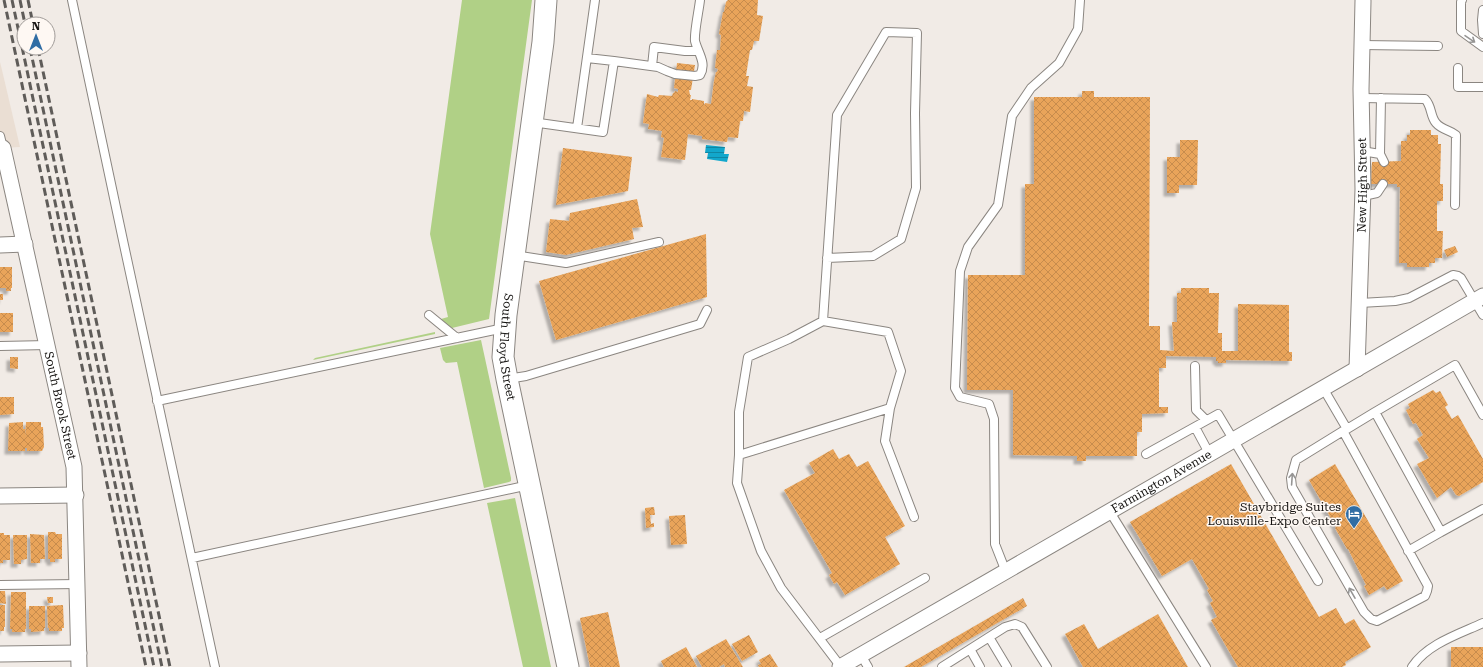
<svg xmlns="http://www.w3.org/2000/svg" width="1483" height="667" viewBox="0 0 1483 667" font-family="'Roboto Serif',serif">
<defs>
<pattern id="water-rules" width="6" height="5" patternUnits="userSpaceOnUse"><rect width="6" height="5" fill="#12a7cc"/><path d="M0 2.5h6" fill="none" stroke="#1087a4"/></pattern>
<pattern id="building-cross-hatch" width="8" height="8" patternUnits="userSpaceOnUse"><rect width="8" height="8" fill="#e9a45a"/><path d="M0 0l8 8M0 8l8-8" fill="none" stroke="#c78c4d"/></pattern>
<filter id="shadow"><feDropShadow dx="-3.5" dy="3.5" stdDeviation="1" flood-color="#0004"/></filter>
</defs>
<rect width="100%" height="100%" fill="#f1ebe6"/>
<!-- built -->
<path fill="#eaded3" d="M0 62 2 70 20 147 0 148Z"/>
<!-- grass -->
<path fill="#b0d086" d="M462 0H532L489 319 452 328 441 321V319L448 317 430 234Z
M435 332V334L313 360 315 358Z
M481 340 511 478V481L509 482 484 488 457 362 446 363 443 360 440 348Z
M515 498 551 667H523L487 503Z"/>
<!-- water -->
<path fill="url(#water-rules)" d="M706 145 725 147 724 154H729L727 162 707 159 708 153H705Z"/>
<!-- building -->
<path fill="url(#building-cross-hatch)" filter="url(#shadow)" d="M728 0H758L757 15 763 16 759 41H754L752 50H750L746 76H749L747 86 753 87 750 112 744 111 743 121H740L738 138 728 137 727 142 702 139V136L688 134 685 160 661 157 664 138 661 137 662 131 648 129 649 124 643 123 647 94 658 97 659 95 672 96 673 93H674L675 91 678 92V89L674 88 677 63 695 65 691 90H689L690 95H691L690 100H692V99L704 101V105L705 103 711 104 714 81 716 72H717L718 69 715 68 717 50H720L721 35 719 34 723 12H724L726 2Z
M1082 91H1094V97H1150L1149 326H1160V350L1174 351 1172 322H1177V293H1181V288H1209V293H1219L1218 333H1222V351H1238V304L1289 305V352H1292V361L1226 360V363H1218V361H1216V357L1166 356V368H1159V407H1168V413L1142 414V432H1137V456H1086V461H1077V456L1013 455V390H967L968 275H1025V184H1034V97H1082Z
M1410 130H1431V135H1438V144H1441L1440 184H1443V201H1437V231H1443L1442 258H1435V263H1429V267H1407V263H1399L1400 187H1397V184H1371L1372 162 1401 161V141H1407V135H1410Z
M1180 140H1198L1197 185H1179V193H1167V157H1180Z
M563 148 632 157 628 191 556 205Z
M637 199 643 227 632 228 634 239 566 255 546 252 550 219 569 221 570 213Z
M706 234 707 297 556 340 539 281Z
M1455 246 1458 252 1447 257 1444 250Z
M0 267H12V288H11V291H6V288H0Z
M0 294H3V300H0Z
M0 313H13V332H0Z
M10 357H18V369L10 368Z
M1433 390 1436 393 1440 391 1448 405 1445 407 1452 419 1458 415 1483 459V482L1459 496 1456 495 1451 487 1437 498 1417 464 1429 458 1417 439 1423 435 1416 423 1413 424 1406 410 1410 408 1408 404Z
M0 397H14V414L0 415Z
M23 422V429H25V436L26 422H41V427H43L44 447 42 451H27V448H25V451H8L9 423Z
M833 449 839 459 849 454 857 467 868 461 905 526 885 537 900 564 845 595 837 582 834 584 829 575 832 573 784 490 815 473 809 463Z
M1231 464 1319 617 1336 608 1345 624 1354 619 1371 647 1345 662 1346 665 1342 667H1238L1211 620 1217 617 1210 603 1213 601 1207 590 1209 589 1192 559 1162 576 1130 522Z
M1335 464 1403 581 1387 590 1384 586 1369 595 1364 586 1366 585 1348 549H1347L1335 528 1336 527 1309 480Z
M654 507 655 515H650L651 524 654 523V527L646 528 645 508Z
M685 515 687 544 671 545 669 516Z
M48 532H55L56 534H62V559H55V562H50V559H48Z
M0 533H4V535H10V560H3V563H0Z
M30 534 44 535 45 559H40V563H31Z
M13 535H27V559L21 560V564H14Z
M0 591H5L6 604 0 603Z
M11 592H26V629H25V632H12V629H10Z
M47 597H53V603H48Z
M1023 598 1027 606 921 667H904Z
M0 605H5V627H4V631H0Z
M63 605 64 628H62V631H49V628H48L47 606Z
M29 606H45V628H44V631L31 632V629H29Z
M608 612 620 667H590L580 618Z
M1158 614 1188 667H1083L1065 634 1084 624 1098 649Z
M749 635 758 652 742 661 732 644Z
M726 639 743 667H725L724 664 719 667H702L696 656Z
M686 647 697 667H664L661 661Z
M1451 647H1483V667H1451Z
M770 654 778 667H759L758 665 761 664 759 660Z"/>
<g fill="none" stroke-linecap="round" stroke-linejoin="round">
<!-- lane casing -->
<g stroke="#8b8681" stroke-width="10">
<path id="lane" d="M72 0 124 245 215 667
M1462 0 1461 2V31L1483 47
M1483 10 1482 20 1483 34
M1362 45 1438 46
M587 58 614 61
M652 66 654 47 685 51H698
M1458 68V87H1483
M1361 98 1425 99C1432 106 1430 116 1436 123 1442 130 1450 130 1456 135L1455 205
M532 122 603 132 614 61 658 67 667 71 675 74 695 76 700 75C707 63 698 53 695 41 694 32 699 10 700 0
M577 128 595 0
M0 136 3 148
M1362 151 1380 154 1384 162
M1380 154 1381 98
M1363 196 1377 193 1383 184
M514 255 566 263 659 242
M1360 303 1395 301 1409 298 1453 275 1458 276 1461 278 1483 315
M429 315 457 338
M823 321 888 332 901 371 890 408 885 441 914 517
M0 346 48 345
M1195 366 1196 410 1206 420
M507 379 526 376 700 324 707 310
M1323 388 1347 429 1375 412
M157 401 504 328
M1483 415 1455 365 1375 412 1441 532 1483 509
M1195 427 1210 455
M1343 431 1296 460 1291 478 1292 487 1364 612 1371 619 1377 621 1425 596 1427 591 1428 586 1343 431 1347 429
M1146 454 1218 414 1318 581
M739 455V412L748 357 789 339 823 321 837 115 886 32 917 33 915 113 916 188 901 239 873 256 827 258
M1110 512 1206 667
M1408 551 1441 532
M192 558 529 485
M1006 572 995 544 994 419 989 404 960 397 955 388 960 271 968 247 998 205 1012 116 1031 88 1059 63 1078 29 1080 0
M0 585 78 584
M989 637 1007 667
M820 638 925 578
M970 649 980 667
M861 655 868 667
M841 667 781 588 761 551 737 483 739 455 890 408
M942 667 1005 627 1015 624 1022 627 1047 667
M1412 667C1427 644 1459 634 1483 623"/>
</g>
<!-- street casing -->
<g stroke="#8b8681" stroke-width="17">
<g id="street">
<path id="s1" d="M3 148 74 467 79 667"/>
<path d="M0 245 25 244"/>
<path id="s2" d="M1357 369 1363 189 1361 89 1363 1"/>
<path d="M0 496 76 495"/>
<path d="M0 654 79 653"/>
<path id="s3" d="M840 667 1483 296"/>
</g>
</g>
<!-- secondary casing -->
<g stroke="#8b8681" stroke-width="23">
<g id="secondary">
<path id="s4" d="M546 0 543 42 506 315 503 357 507 379 568 667"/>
</g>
</g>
<!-- lane -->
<use href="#lane" stroke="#fff" stroke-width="8"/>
<!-- street -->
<use href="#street" stroke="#fff" stroke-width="15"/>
<!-- secondary -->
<use href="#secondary" stroke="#fff" stroke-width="21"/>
<!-- rail -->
<path stroke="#5f5c59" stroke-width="3" stroke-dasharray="8 4" stroke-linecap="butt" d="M4 0 146 667
M12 0 154 667
M20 0 25 24
M28 0 33 24
M30 48 162 667
M38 48 170 667"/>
</g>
<!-- one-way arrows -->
<defs><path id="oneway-shaft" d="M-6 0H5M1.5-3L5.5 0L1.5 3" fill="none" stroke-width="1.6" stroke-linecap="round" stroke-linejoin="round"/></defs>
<g stroke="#969594">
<use href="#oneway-shaft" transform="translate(1470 39) rotate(34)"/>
<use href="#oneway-shaft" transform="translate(1292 479) rotate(-86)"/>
<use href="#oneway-shaft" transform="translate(1352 593) rotate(-120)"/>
</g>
<!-- icons -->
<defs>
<g id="hotel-pin" transform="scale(0.9)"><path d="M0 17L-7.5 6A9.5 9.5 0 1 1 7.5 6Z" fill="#306da4" stroke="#fef8f3"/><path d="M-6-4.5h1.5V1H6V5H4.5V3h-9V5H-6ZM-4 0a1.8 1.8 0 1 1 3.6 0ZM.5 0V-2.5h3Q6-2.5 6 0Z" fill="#fff"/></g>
</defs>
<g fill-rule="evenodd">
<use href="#hotel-pin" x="1354" y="514"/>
</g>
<g text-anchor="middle" stroke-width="3" stroke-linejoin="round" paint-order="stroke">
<!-- street labels -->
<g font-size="12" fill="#151311" stroke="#fef8f3">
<text dy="4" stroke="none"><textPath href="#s2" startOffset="184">New High Street</textPath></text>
<text dy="4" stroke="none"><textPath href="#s4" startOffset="350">South Floyd Street</textPath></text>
<text dy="4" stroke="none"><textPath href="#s1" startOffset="264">South Brook Street</textPath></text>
<text dy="4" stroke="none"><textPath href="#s3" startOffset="371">Farmington Avenue</textPath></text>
</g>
<!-- poi labels -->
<g font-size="12" fill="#151311" stroke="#fef8f3" text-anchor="end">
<text x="1341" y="511">Staybridge Suites<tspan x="1341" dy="14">Louisville-Expo Center</tspan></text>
</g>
</g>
<!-- north arrow -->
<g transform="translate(36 36)"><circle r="19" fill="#fef8f3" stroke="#a19c99"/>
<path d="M0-3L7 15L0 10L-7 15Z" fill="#306da4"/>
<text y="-6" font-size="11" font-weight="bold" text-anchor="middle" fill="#151311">N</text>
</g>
</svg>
